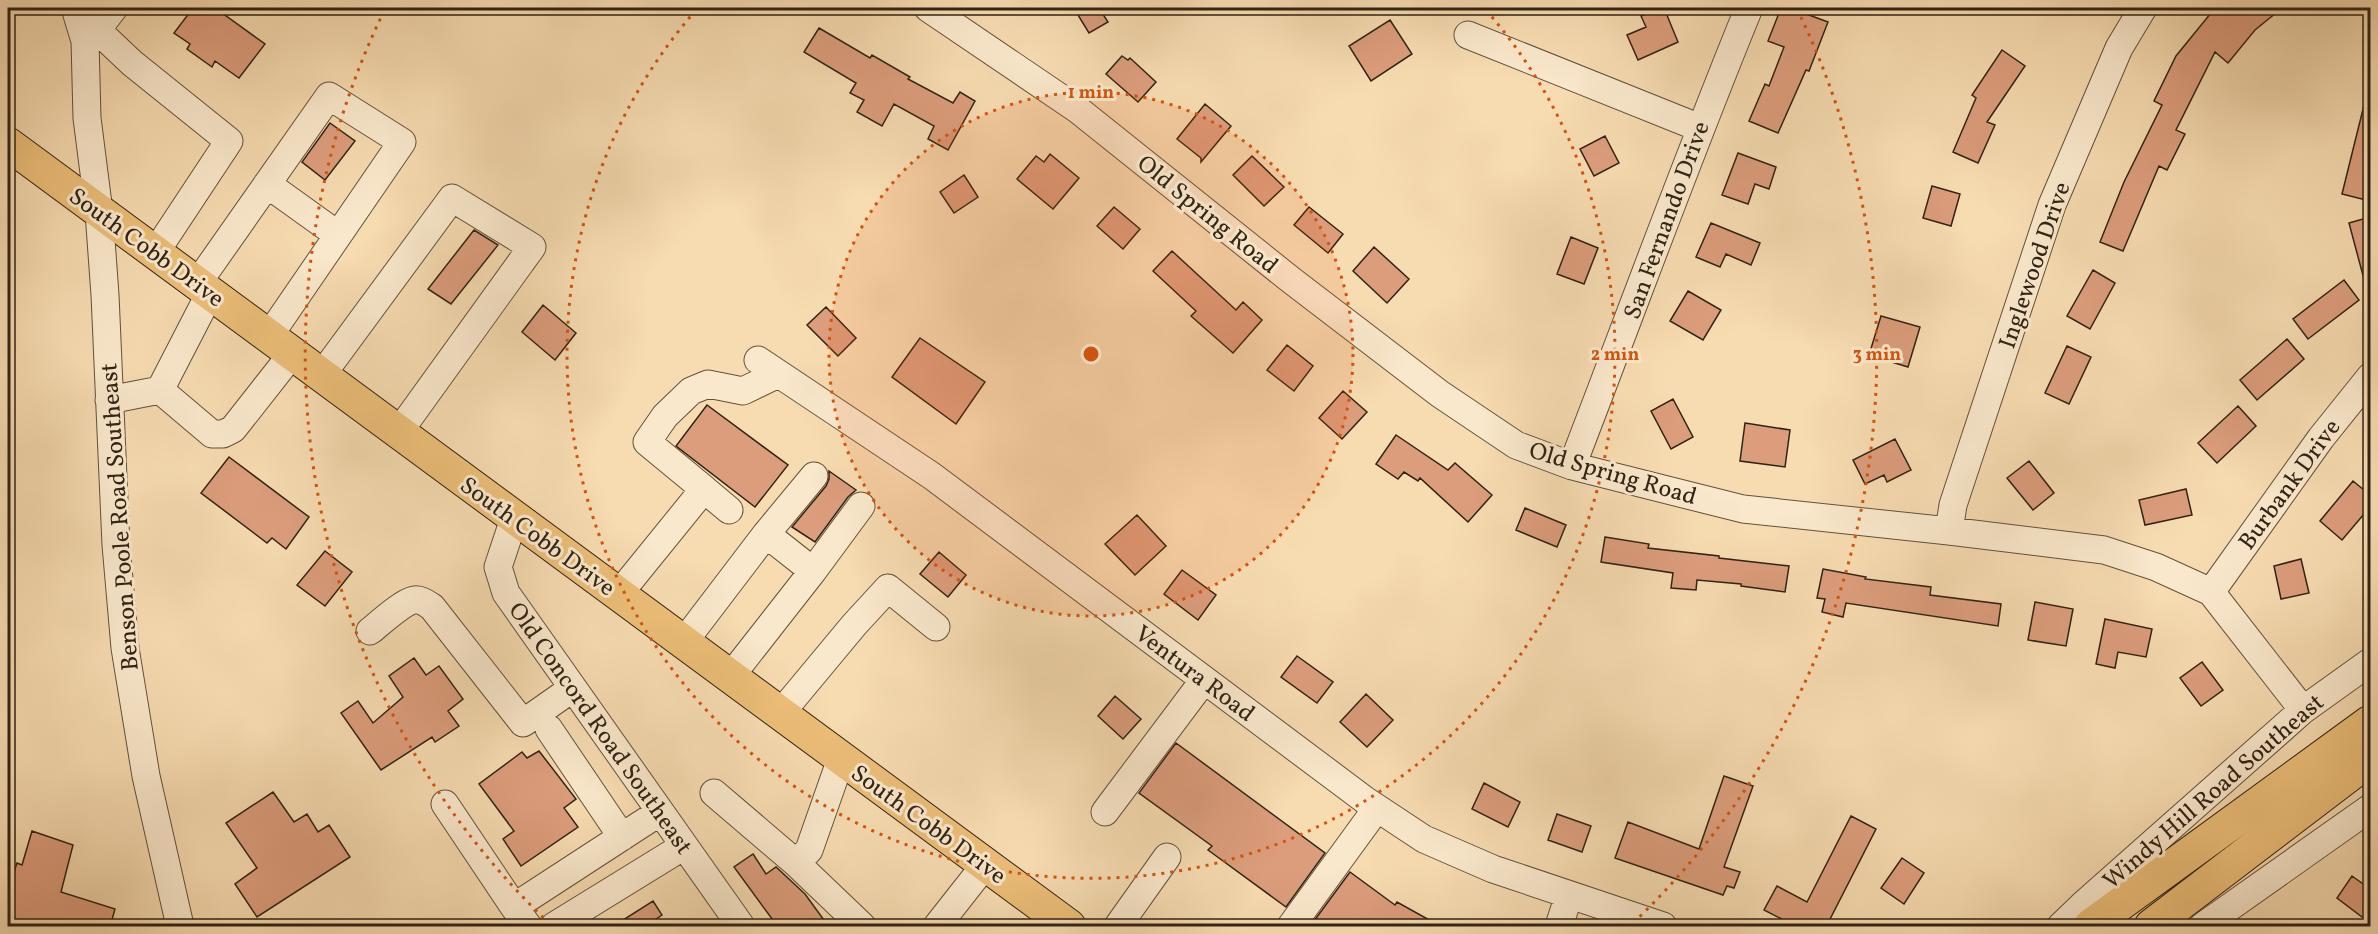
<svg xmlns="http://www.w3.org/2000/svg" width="2378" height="934" viewBox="0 0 2378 934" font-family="Vollkorn,serif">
<rect width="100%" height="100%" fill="#f7dbb1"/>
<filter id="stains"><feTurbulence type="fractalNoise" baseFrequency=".00333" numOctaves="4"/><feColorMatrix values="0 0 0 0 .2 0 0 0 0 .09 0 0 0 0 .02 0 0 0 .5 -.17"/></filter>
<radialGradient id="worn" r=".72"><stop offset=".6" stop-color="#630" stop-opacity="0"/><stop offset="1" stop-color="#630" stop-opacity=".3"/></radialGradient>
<!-- building -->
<path fill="#dc9d7c" stroke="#302315" stroke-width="1.5" d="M193 8H215L265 44 239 78 215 61 212 67 187 49 190 44 174 33Z
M1091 8H1099L1108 22 1089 33 1078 15Z
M1661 8H1664L1678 42 1638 60 1627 35 1646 27 1641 16Z
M1781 8H1790L1828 22 1809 71 1806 70 1778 133 1749 121 1765 84 1769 86 1784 47 1768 41Z
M2215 8H2282L2255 30 2228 63 2215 52 2176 130 2185 134 2167 170 2159 166 2123 251 2100 242 2124 182 2162 105 2154 101 2176 56Z
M1390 20 1412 54 1371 81 1349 46Z
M819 28 870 58 872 55 910 77 908 79 953 103 960 92 975 101 948 150 928 139 934 126 894 104 882 126 857 112 864 100 850 93 856 83 804 52Z
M2002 50 2025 66 1987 122 1995 125 1978 163 1953 152 1976 98 1972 95Z
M1122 56 1128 60 1130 58 1156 82 1138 102 1106 74Z
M1205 104 1231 126 1201 162V158L1177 139Z
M2364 105 2370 106V201L2342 194Z
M330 123 355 141 325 180 302 162Z
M1605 136 1619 163 1594 176 1580 149Z
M1738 153 1776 167 1769 189 1755 184 1748 204 1722 195Z
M1050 154 1079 178 1053 209 1017 179 1036 156 1044 162Z
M1252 156 1284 187 1264 206 1233 175Z
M964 175 978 197 954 213 940 192Z
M1932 186 1960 194 1951 226 1923 218Z
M1114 207 1140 229 1123 249 1097 226Z
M1309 207 1343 234 1328 253 1294 225Z
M2370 217V282L2365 283 2349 223Z
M1711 223 1760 243 1751 265 1726 254 1720 267 1696 257Z
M474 230 498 245 451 304 428 289Z
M1571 237 1598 248 1584 284 1557 274Z
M1374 247 1409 279 1387 303 1353 271Z
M1172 251 1236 310 1243 302 1262 320 1233 353 1191 316 1196 311 1153 271Z
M2093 270 2115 283 2090 329 2067 316Z
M2344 280 2359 300 2308 339 2293 319Z
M1688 291 1721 310 1703 340 1670 321Z
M543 305 576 333 555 360 522 332Z
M826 307 856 338 838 356 807 325Z
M1881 316 1920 327 1908 367 1869 355Z
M920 338 985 382 956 424 892 377Z
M2287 339 2304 359 2257 400 2240 380Z
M1287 345 1313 366 1294 391 1267 370Z
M2067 346 2091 357 2069 404 2045 393Z
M1343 391 1367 412 1342 439 1319 418Z
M1673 399 1693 437 1671 449 1651 411Z
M707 405 788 465 755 507 676 446Z
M2238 406 2256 426 2217 463 2198 443Z
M1745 423 1790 430 1785 467 1740 461Z
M1396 435 1448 470 1455 463 1492 495 1468 522 1420 478 1418 481 1404 472 1398 479 1376 464Z
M1895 439 1911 470 1887 482 1884 475 1865 484 1853 460Z
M229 457 309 517 286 549 272 538 267 543 201 493Z
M2029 461 2054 493 2033 510 2007 478Z
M829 471 856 490 848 497 815 542 792 527 826 486 829 479Z
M2353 481 2370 495V507L2342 540 2320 521Z
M2186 489 2192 515 2145 525 2139 500Z
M1525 508 1566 525 1557 547 1516 530Z
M1137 515 1166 546 1135 575 1105 544Z
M1605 537 1649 544 1648 548 1719 556V558L1789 566 1785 592 1741 586V584L1697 580 1696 590 1671 588 1673 573 1601 562Z
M325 551 352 572 325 606 297 585Z
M939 552 966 575 948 597 920 574Z
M2301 559 2309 593 2281 599 2274 566Z
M1823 569 1866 577 1865 579 1931 587 1930 595 2001 604 1998 626 1846 603 1843 617 1822 612 1825 599 1817 598Z
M1182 570 1216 595 1198 620 1164 594Z
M2035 602 2073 609 2066 646 2028 640Z
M2105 619 2152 629 2146 657 2118 652 2115 668 2096 664Z
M1297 656 1333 682 1317 703 1281 677Z
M414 658 426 675 439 666 463 699 448 711 459 726 435 742 432 737 381 770 341 713 358 701 373 723 403 697 389 676Z
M2202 662 2223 690 2201 706 2180 678Z
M1366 694 1393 720 1367 747 1340 722Z
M1115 696 1141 719 1123 739 1098 716Z
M1176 743 1325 853 1286 907 1208 850 1212 846 1139 793Z
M539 751 576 799 564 808 578 827 521 866 503 839 514 831 479 784 522 752 527 758Z
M1724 776 1753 786 1724 867 1740 872 1734 888 1727 886 1723 895 1615 858 1628 822 1699 849Z
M1484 783 1520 802 1508 827 1472 809Z
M273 792 294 822 307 814 318 832 329 825 350 857 257 917 235 884 257 868 226 823Z
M1557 814 1591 826 1582 852 1548 840Z
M1851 816 1876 829 1826 927H1797L1764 910 1777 886 1807 902Z
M32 831 73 845 61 892 115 909 110 927H72L54 922 53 927H8V874L13 875 17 863 22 865Z
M753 854 766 874 776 867 805 894 829 927H778L734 867Z
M1902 858 1924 873 1904 904 1881 888Z
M1350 872 1395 905 1397 902 1442 927H1313L1311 925Z
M2352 876 2370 889V923L2337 898Z
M653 901 662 915 644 927H612Z"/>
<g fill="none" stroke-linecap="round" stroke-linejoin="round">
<!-- minor casing -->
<g stroke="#62513c" stroke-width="29">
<path id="minor" d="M75 8 85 41 87 118 99 212 105 295 116 545 125 648 146 776 180 926
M928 8 1077 109 1291 280 1440 394 1516 445 1572 466 1743 509 1949 531 2104 550 2156 567 2211 592 2303 710
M97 30 132 63 229 141 155 253
M1468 35 1700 128
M85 41 97 30 114 8
M267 184 338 235
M197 284 329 96 402 142 269 336
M758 360 932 476 1365 800 1424 839 1493 869 1663 926
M321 376 452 198 532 247 398 433
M160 390 210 293
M109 400 160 390 212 434H223L233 429 292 354
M1572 466C1631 313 1687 159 1749 8
M704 489 729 510
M514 519 498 567 506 593 741 926
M1949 531 1953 505 2052 205 2119 48 2143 8
M766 534 814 476
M813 571 861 506
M2211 592 2321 438 2370 377
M618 595 704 489 647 442 665 416 691 391 708 384 743 391 778 374
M370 631C380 623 403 602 414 600 421 599 427 604 432 607L523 723 573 688
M683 643 766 534 813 571 730 677
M780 714 854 625 888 588 936 627
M549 729 622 837
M714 793 796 863 809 850 841 759
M445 804 514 907
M1105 812 1204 680
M796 863 862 926
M528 926 514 907 660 812
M554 926 684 846
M937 926 985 865
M1118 926 1167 857
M1291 926 1377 808
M1559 926 1569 895
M2061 926 2086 902 2303 710 2370 662
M2203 926 2370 808"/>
</g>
<!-- major casing -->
<g stroke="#302315" stroke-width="35">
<path id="major" d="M8 144 1069 926
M2090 926 2370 722
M2151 926 2370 759"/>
</g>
<!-- minor -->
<use href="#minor" stroke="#fae8cc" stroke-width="27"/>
<!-- major -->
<use href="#major" stroke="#ecbe78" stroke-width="33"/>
</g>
<!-- distance rings -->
<circle cx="1091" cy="354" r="262" fill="#d6540d" fill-opacity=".12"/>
<g fill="none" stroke="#d6540d" stroke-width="3" stroke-dasharray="3 6">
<circle cx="1091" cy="354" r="262"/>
<path d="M1486 10A524 524 0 1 1 696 10"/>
<path d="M550 924A786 786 0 0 1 385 9M1797 9A786 786 0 0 1 1632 924"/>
</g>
<g text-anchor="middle" stroke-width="6" stroke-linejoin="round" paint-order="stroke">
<!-- street labels -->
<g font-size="24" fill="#302315" stroke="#fae8cc">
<text transform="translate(1208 214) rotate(39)" y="8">Old Spring Road</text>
<text transform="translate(1666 220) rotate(-70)" y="8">San Fernando Drive</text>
<text transform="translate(147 247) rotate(36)" y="8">South Cobb Drive</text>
<text transform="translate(2034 265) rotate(-71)" y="8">Inglewood Drive</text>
<text transform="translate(1613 473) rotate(16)" y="8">Old Spring Road</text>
<text transform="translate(2289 484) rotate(-54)" y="8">Burbank Drive</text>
<text transform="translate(119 517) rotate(-94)" y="8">Benson Poole Road Southeast</text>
<text transform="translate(538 536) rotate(36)" y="8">South Cobb Drive</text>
<text transform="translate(1195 673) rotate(37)" y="8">Ventura Road</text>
<text transform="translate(601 728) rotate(55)" y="8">Old Concord Road Southeast</text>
<text transform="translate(2213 791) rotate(-41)" y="8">Windy Hill Road Southeast</text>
<text transform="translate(929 824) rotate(36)" y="8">South Cobb Drive</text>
</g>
</g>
<circle cx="1091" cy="354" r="9" fill="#d6540d" stroke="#fae8cc" stroke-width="3"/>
<g font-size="18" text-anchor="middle" font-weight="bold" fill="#d6540d" stroke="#fae8cc" stroke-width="6" stroke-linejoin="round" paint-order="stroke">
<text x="1091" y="98">1 min</text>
<text x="1615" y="360">2 min</text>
<text x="1877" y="360">3 min</text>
</g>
<!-- margin -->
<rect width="2378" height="934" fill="none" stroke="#f7dbb1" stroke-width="30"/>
<rect x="9" y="9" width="2360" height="916" fill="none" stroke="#302315" stroke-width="3"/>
<rect x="15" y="15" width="2348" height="904" fill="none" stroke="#302315" stroke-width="1.5"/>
<rect width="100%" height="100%" filter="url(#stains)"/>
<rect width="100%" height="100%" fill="url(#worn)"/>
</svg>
